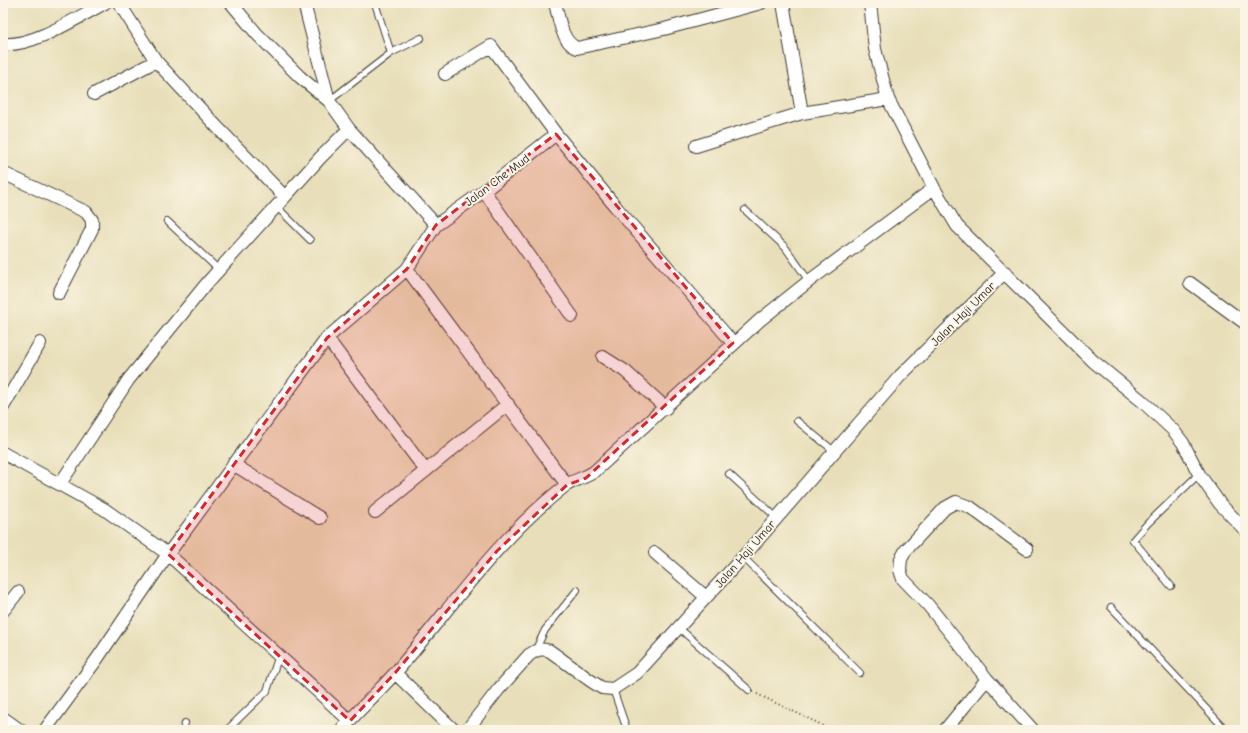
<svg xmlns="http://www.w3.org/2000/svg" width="1248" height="733" viewBox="0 0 1248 733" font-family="'Comic Neue',sans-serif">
<rect width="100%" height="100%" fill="#fcf5e5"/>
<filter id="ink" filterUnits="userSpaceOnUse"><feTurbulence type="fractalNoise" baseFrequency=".025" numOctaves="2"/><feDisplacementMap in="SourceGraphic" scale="8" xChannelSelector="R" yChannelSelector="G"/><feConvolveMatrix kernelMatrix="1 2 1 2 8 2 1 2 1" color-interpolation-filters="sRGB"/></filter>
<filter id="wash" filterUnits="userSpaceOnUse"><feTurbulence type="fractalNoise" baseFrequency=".012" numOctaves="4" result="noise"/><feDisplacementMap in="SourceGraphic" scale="16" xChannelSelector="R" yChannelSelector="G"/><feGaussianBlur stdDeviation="0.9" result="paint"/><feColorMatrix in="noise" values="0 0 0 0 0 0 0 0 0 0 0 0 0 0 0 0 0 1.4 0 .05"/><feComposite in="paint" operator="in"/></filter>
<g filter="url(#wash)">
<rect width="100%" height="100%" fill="#e8dfba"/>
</g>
<g filter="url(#ink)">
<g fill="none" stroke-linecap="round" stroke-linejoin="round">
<!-- service casing -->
<g stroke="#3b3934" stroke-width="8">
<path id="service" d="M375 3 391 53
M329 101 391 53 421 38
M276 206 310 240
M745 210 785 247 809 281
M167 221 219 270
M797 421 834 451
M729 474 777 518
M743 557 860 673
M1171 586 1133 540 1148 523 1199 474
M1111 607 1226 730
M679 628 749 690
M535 651 545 630 577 590
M613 689 627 730
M183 730 185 723
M227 730 267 691 279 655"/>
</g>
<!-- minor casing -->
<g stroke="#3b3934" stroke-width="14">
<path id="minor" d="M119 3 156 61 219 129 285 197
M231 3 257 34 300 77 329 101 349 129 436 225
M304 3 329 101
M555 3C559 17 561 42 577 48L664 29 761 3
M783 3 802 113
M870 3 875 49 888 99 934 188 957 226 1093 361 1142 401 1173 430 1183 443 1199 474 1220 504 1245 530
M3 44C33 47 78 17 105 3
M445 74 491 46 556 134 615 206 733 343
M94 94 156 61
M696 146 802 113 888 99
M3 173 86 212 92 220V229L59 293
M484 191 572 316
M407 269 567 485
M1190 283 1245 323
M327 338 426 471
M603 357 625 371 666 408
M3 407 40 343
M3 453 104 509 168 554 350 721
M233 464 320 518
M60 484 129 379 208 282 320 158 349 129
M375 512 508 404
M1027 549 970 507 956 502 945 508 906 550 901 559 900 570 903 579 928 605 987 679 1033 730
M655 553 706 597
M3 611 18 592
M395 673 454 730
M3 718 20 730
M45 730 97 659 168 554 327 338 407 269 436 225 484 191 556 134
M341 730C359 710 378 692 396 672 450 609 498 538 565 486 573 480 586 478 595 471L760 320 809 281 934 188
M467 730 498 690 529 655C536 650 541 648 550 651L591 681 602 688 613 689 637 673 743 557 900 376 1005 272
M945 730 987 679"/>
</g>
<!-- path -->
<path stroke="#3b3934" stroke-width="2" stroke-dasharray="1 3" stroke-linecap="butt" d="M757 694 820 724 829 730"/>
<!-- service -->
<use href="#service" stroke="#fff" stroke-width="6"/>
<!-- minor -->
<use href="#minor" stroke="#fff" stroke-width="12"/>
</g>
</g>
<!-- marked area -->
<path fill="#d62828" fill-opacity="0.2" stroke="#d62828" stroke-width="3" stroke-dasharray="8 5" stroke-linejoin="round" d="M556 134 733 343 586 478 567 485 497 551 395 673 350 721 168 554 327 338 407 269 436 225Z"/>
<g text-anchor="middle" stroke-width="4" stroke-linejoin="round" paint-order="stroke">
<!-- street labels -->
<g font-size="12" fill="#1c1c1c" stroke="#fcf5e5">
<text transform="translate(497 180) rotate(-37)" y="4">Jalan Che Mud</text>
<text transform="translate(963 314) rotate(-45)" y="4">Jalan Haji Umar</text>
<text transform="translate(745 554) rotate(-49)" y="4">Jalan Haji Umar</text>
</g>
</g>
<!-- margin -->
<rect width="1248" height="733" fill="none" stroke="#fcf5e5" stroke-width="16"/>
</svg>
